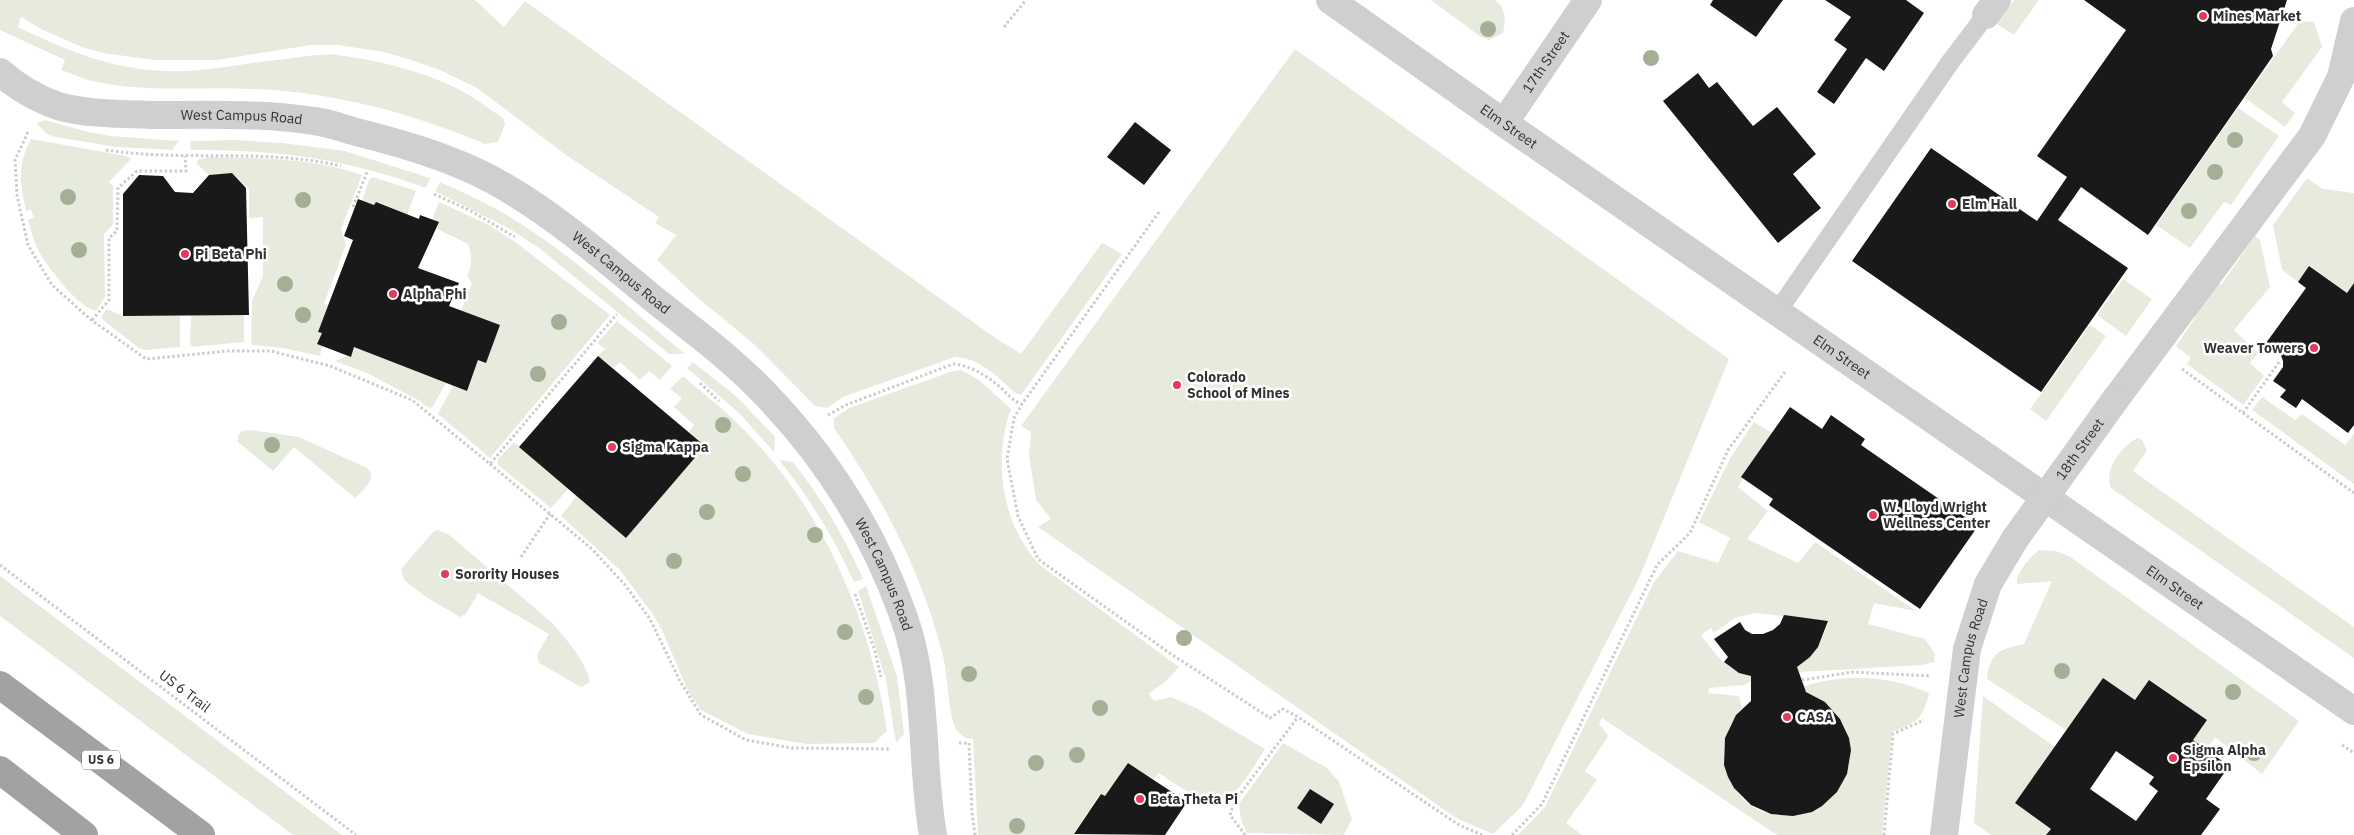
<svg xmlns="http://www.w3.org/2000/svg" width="2354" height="835" viewBox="0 0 2354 835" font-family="'IBM Plex Sans',sans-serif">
<rect width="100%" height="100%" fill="#fff"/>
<!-- green -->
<path fill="#e7ebde" d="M0 0H475L504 27 525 1 994 337 1021 354 1102 243 1122 254 1021 395 1015 393C998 377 980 358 955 357L843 397 827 408 815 406 755 345 698 298 657 260 676 235 655 223 659 217 566 155 477 88 440 70 411 60 384 52 338 45H311L217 60H154L103 53 82 47 43 30 21 17 18 27C62 48 100 65 150 70 194 75 235 64 278 60 297 58 319 53 338 55 378 60 422 71 458 89 474 97 488 108 503 118L505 124 498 142 485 144C411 113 334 92 253 89 201 86 149 93 97 82 85 80 73 74 61 70L65 60 0 30Z
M1431 0H1495C1506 7 1506 22 1503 33L1489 40 1481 37Z
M2014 0H2039L2014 35 1997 24Z
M2300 21 2314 22 2322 47 2282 102 2295 113 2285 127 2245 98Z
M1295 49 1729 359 1640 576 1523 805 1493 834 1456 818 1038 527 1051 519 1036 500 1029 455 1031 432 1021 426Z
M2238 108 2279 136 2231 205 2224 202 2190 248 2156 225Z
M45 120 88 132 111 136 179 141 172 150 117 147 56 137 47 134 36 123Z
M31 139 126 156 131 159 109 182 113 186V225L104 234 105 297 96 311C79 308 48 268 40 253 34 243 31 231 28 220L34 218 31 210 26 211C20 182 17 165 31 139Z
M237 140 282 143 345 151 430 178 426 188C344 158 277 150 191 150L190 141Z
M208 157C258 158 314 158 362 175L341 229 346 244 324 304 328 305 318 332 322 333 317 344 322 346 320 356 283 348 253 345 251 342 252 301 263 276V217L249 218V189L232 173 209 175 197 164V160Z
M373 177 416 191 407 215 377 202 374 205 362 201 369 180Z
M2307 178 2323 189 2354 193V283L2347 293 2310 266 2298 282 2282 270 2273 225Z
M440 182C467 194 495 207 521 224 579 261 632 310 685 354H669L539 248 508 228 435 191Z
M439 202 489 225 514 241 610 315 490 458 438 414 453 386 467 391 478 360 486 362 500 325 461 311 472 283 467 275C473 263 472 257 468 244L437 229 439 223 432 220Z
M2255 236 2260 240 2270 287 2234 330 2258 353 2250 363 2264 376 2243 405 2187 364 2191 358 2176 346 2195 318 2189 311 2213 279 2221 285Z
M2123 279 2152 299 2126 336 2097 315Z
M107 309 123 316H180V347L145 350 139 348 103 320 102 315Z
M191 315H244V342L192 347 190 343Z
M617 321 672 366 660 380 649 371 640 380 620 362 614 368 598 356 605 349 597 343Z
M2090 325 2106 336 2046 421 2030 409Z
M354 347 446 383 432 408 427 407 420 401 369 374 335 361 348 356 351 357Z
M693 362 737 397 775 437 774 452 740 414 687 368Z
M961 370 979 380 1011 409C992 462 1002 526 1041 566L1179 667 1167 680 1149 694 1154 701 1171 697 1196 708 1265 749C1257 761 1237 797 1223 800 1203 804 1174 784 1159 773L1154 779 1128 763 1105 796 1100 794 1074 833 1076 835H978L973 739 965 738C962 735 956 731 955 727 948 710 948 676 943 656 922 572 883 499 834 428V418L849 408 953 371Z
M683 376C704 394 726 411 745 431 824 510 871 622 887 731L874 743 806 744 748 734 701 710 688 691 662 630 652 613 620 570 561 516 577 496 626 538 705 446 689 432 694 425 674 407 682 398 670 389Z
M2262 397 2295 420 2302 414 2345 445 2354 434V484L2252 410Z
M1754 422 1772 433 1738 487 1768 511 1747 539 1798 563 1815 542 1916 611 1874 603 1868 624 1925 639 1935 654 1934 662 1923 665 1799 672 1797 667C1813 655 1824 641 1828 621L1755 613 1735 618 1714 633 1711 628 1701 635C1715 654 1727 671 1751 676V681L1745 685 1709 688 1708 693 1739 696 1742 708C1726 727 1719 751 1728 775 1734 792 1748 807 1764 812 1846 835 1887 727 1806 692L1804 686C1848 673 1887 675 1929 693 1923 720 1916 722 1892 732L1882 835H1777L1602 718 1599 724 1608 735 1607 738 1585 771 1597 780 1566 823 1582 835H1518L1545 807 1654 582 1678 551 1718 563 1730 538 1699 522 1731 457Z
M250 430 299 437 367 468 371 473C372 484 362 491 355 498L294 447 273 471 238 442V436L242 431Z
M2138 438 2142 440 2147 450 2133 471 2354 627V658L2111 488C2103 471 2122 445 2138 438Z
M514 442 568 489 551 508 498 465V459Z
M779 460 793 462C822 499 844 536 863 579L854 582C834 538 810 498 779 460Z
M437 530 448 534 551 622C561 632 593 670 589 683L581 687 539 663 537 655 549 634 478 593 466 614 460 617 426 597 404 580 401 569 433 532Z
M2039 550 2056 551 2069 556 2299 721 2262 774 2215 737 2206 750 2193 740 2207 720 2150 680 2135 700 2103 678 2066 730 1987 679C1990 652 2000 649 2024 644L2052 581 2017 584C2016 571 2030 558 2039 550Z
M0 576 342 835H293L0 616Z
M866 586 897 676 904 734 896 743 886 680 858 591Z
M1983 696 2055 747 2015 803 2051 829 2046 835H1991L1974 823Z
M1283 743 1327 768 1339 782 1352 819 1344 835 1247 833 1241 820 1239 804Z"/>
<!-- building -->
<path fill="#191919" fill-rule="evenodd" d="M1713 0H1783L1756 37 1710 5Z
M1825 0H1906L1924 13 1884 71 1866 58 1834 104 1817 92 1847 49 1834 40 1851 17Z
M2084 0H2287L2271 49 2273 56 2148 235 2081 187 2058 220 2128 268 2041 392 1852 261 1931 148 2037 221 2067 177 2037 156 2126 30Z
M1698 73 1709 88 1717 82 1753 126 1777 107 1816 154 1793 174 1821 208 1778 243 1663 101Z
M1135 122 1171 150 1144 185 1107 157Z
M232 173 246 188 249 315 123 316V194L139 175 163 176 175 192 193 193 209 175Z
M358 199 374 205 376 202 419 219 420 215 439 222 418 268 459 283 449 306 500 325 486 363 478 360 467 391 354 347 351 357 317 344 322 333 318 332 353 240 344 236Z
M2309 266 2347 293 2354 283V425L2348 433 2302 399 2296 408 2280 397 2286 390 2273 381 2283 367V361L2280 353 2266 343 2306 288 2298 282Z
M598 356 705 446 626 538 519 447Z
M1790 407 1822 429 1831 415 1865 439 1861 445 1978 526 1920 609 1769 505 1773 499 1741 477Z
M1784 615 1828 621 1818 647 1810 657 1797 667 1806 692 1825 702 1840 719 1849 738 1851 750 1847 774 1837 792 1822 806 1812 812 1793 816 1771 814 1751 805 1734 788 1728 777 1724 765 1725 738 1736 715 1751 701V676L1739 673 1724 662 1728 657 1714 639 1740 622 1745 630 1752 634H1763L1773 630 1780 624Z
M2103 678 2135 700 2149 680 2207 720 2193 740 2229 766 2206 799 2220 809 2201 835H2046L2051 829 2015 803ZM2116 751 2154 777 2149 784 2158 791 2136 821 2090 789Z
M1128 763 1187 802 1165 835 1074 834 1101 794 1105 796Z
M1310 789 1334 804 1321 824 1297 808Z"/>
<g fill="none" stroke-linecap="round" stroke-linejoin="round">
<!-- path -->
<path stroke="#ccc" stroke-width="3" stroke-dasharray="2.5 2.5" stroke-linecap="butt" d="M1004 27 1026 0
M28 132 15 160 17 195 28 245 52 285 90 319 146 359 228 351H271L330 366 412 400 490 464 617 314
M106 150C184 162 264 148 341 166
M434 194 471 211 515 237
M353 207 367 172
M1159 212 1022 404 1014 418 1007 459 1018 516 1038 559 1168 652 1270 718 1283 709 1298 717 1459 825 1482 835
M92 320 109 300V238L117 231 118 188 137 171H186L185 156
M2182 369 2354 493
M700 383 719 401
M2243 413 2279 362
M828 415 846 405 953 364C970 365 987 376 1000 387 1007 393 1012 401 1022 404
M490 464 592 549 625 585 650 619 680 681 701 715 746 740 792 748 891 749
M521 557 550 514
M0 565 356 835
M855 594 875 651 881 677
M1802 680 1853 672 1930 676
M959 743H969L972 813 975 835
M2342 745 2354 753
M1245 835 1230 815 1234 802 1298 717
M1512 835 1542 804 1657 565 1690 533 1728 450 1785 372
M1884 835 1893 734 1924 720"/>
<!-- service -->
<path stroke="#cfcfcf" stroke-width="19" d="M1777 312 1951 61 1986 15"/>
<!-- pedestrian -->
<path stroke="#cfcfcf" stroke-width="28" d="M1986 15 1997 0
M2115 400 2312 136 2341 77 2354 21"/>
<!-- minor -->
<g stroke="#cfcfcf" stroke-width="28">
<path id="s1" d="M1330 0 1504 123 2354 711"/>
<path id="s2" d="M0 72C16 86 38 99 58 106 84 114 125 114 152 115 206 115 261 113 314 121 330 123 345 129 360 133 409 145 462 161 505 187 558 218 604 258 651 297 691 329 734 360 769 398 828 460 874 534 903 615 929 685 920 762 933 835"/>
<path id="s3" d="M1504 123 1588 0"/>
<path id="s4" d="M1944 835 1967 649 1988 584 2015 539 2115 400"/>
</g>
<!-- trunk -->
<path stroke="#a2a2a2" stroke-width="28" d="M0 685 201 835
M0 770 84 835"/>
</g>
<!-- trees -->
<g fill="#a5af95">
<circle cx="1488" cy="29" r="8"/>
<circle cx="1651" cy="58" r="8"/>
<circle cx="2235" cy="140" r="8"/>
<circle cx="2215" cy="172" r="8"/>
<circle cx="68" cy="197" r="8"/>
<circle cx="303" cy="200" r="8"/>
<circle cx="2189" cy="211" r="8"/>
<circle cx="79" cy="250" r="8"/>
<circle cx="285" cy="284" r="8"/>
<circle cx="303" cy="315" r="8"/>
<circle cx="559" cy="322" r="8"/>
<circle cx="538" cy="374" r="8"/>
<circle cx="723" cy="425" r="8"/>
<circle cx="272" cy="445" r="8"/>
<circle cx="743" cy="474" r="8"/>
<circle cx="707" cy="512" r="8"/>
<circle cx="815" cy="535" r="8"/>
<circle cx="674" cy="561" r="8"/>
<circle cx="845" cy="632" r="8"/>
<circle cx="1184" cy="638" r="8"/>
<circle cx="2062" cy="671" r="8"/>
<circle cx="969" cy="674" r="8"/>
<circle cx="2233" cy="692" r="8"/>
<circle cx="866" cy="697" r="8"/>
<circle cx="1100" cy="708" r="8"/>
<circle cx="2254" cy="753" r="8"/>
<circle cx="1077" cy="755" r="8"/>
<circle cx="1036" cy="763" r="8"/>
<circle cx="1017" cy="826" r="8"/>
</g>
<!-- markers -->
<g fill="#e33a5d" stroke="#fff" stroke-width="2">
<circle cx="2203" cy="16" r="5"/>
<circle cx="1952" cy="204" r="5"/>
<circle cx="185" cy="254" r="5"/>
<circle cx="393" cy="294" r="5"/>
<circle cx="2314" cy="348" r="5"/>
<circle cx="1177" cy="385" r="5"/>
<circle cx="612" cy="447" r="5"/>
<circle cx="1873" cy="515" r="5"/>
<circle cx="445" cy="574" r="5"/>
<circle cx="1787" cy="717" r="5"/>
<circle cx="2173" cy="758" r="5"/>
<circle cx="1140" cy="799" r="5"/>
</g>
<g text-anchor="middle" stroke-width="5" stroke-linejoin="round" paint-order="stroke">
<!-- shield labels -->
<rect fill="#fff" stroke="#707070" stroke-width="1" x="82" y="750.5" width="38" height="19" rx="4"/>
<g font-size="12" font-weight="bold" fill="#323232">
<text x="101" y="764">US 6</text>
</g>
<!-- poi labels -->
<g font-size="14" font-weight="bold" fill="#323232" stroke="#fff" text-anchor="start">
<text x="2213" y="21">Mines Market</text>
<text x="1962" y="209">Elm Hall</text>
<text x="195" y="259">Pi Beta Phi</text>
<text x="403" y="299">Alpha Phi</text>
<text x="2304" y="353" text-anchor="end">Weaver Towers</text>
<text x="1187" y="382">Colorado<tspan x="1187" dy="16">School of Mines</tspan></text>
<text x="622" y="452">Sigma Kappa</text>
<text x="1883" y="512">W. Lloyd Wright<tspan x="1883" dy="16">Wellness Center</tspan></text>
<text x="455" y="579">Sorority Houses</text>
<text x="1797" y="722">CASA</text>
<text x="2183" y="755">Sigma Alpha<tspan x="2183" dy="16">Epsilon</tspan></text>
<text x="1150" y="804">Beta Theta Pi</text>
</g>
<!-- street labels -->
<g font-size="14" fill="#323232" stroke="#fff">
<text dy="5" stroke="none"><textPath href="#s3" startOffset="74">17th Street</textPath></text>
<text dy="5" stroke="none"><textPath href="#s2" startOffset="252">West Campus Road</textPath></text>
<text dy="5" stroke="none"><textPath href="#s1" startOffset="219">Elm Street</textPath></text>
<text dy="5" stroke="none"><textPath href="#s2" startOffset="672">West Campus Road</textPath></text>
<text dy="5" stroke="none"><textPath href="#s1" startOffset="624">Elm Street</textPath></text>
<text dy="5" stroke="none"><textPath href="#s4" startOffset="419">18th Street</textPath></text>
<text dy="5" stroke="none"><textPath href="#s2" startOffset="1078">West Campus Road</textPath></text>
<text dy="5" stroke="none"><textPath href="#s1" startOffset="1029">Elm Street</textPath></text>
<text dy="5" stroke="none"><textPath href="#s4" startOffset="179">West Campus Road</textPath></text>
<text transform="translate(185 691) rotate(37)" y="5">US 6 Trail</text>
</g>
</g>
</svg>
